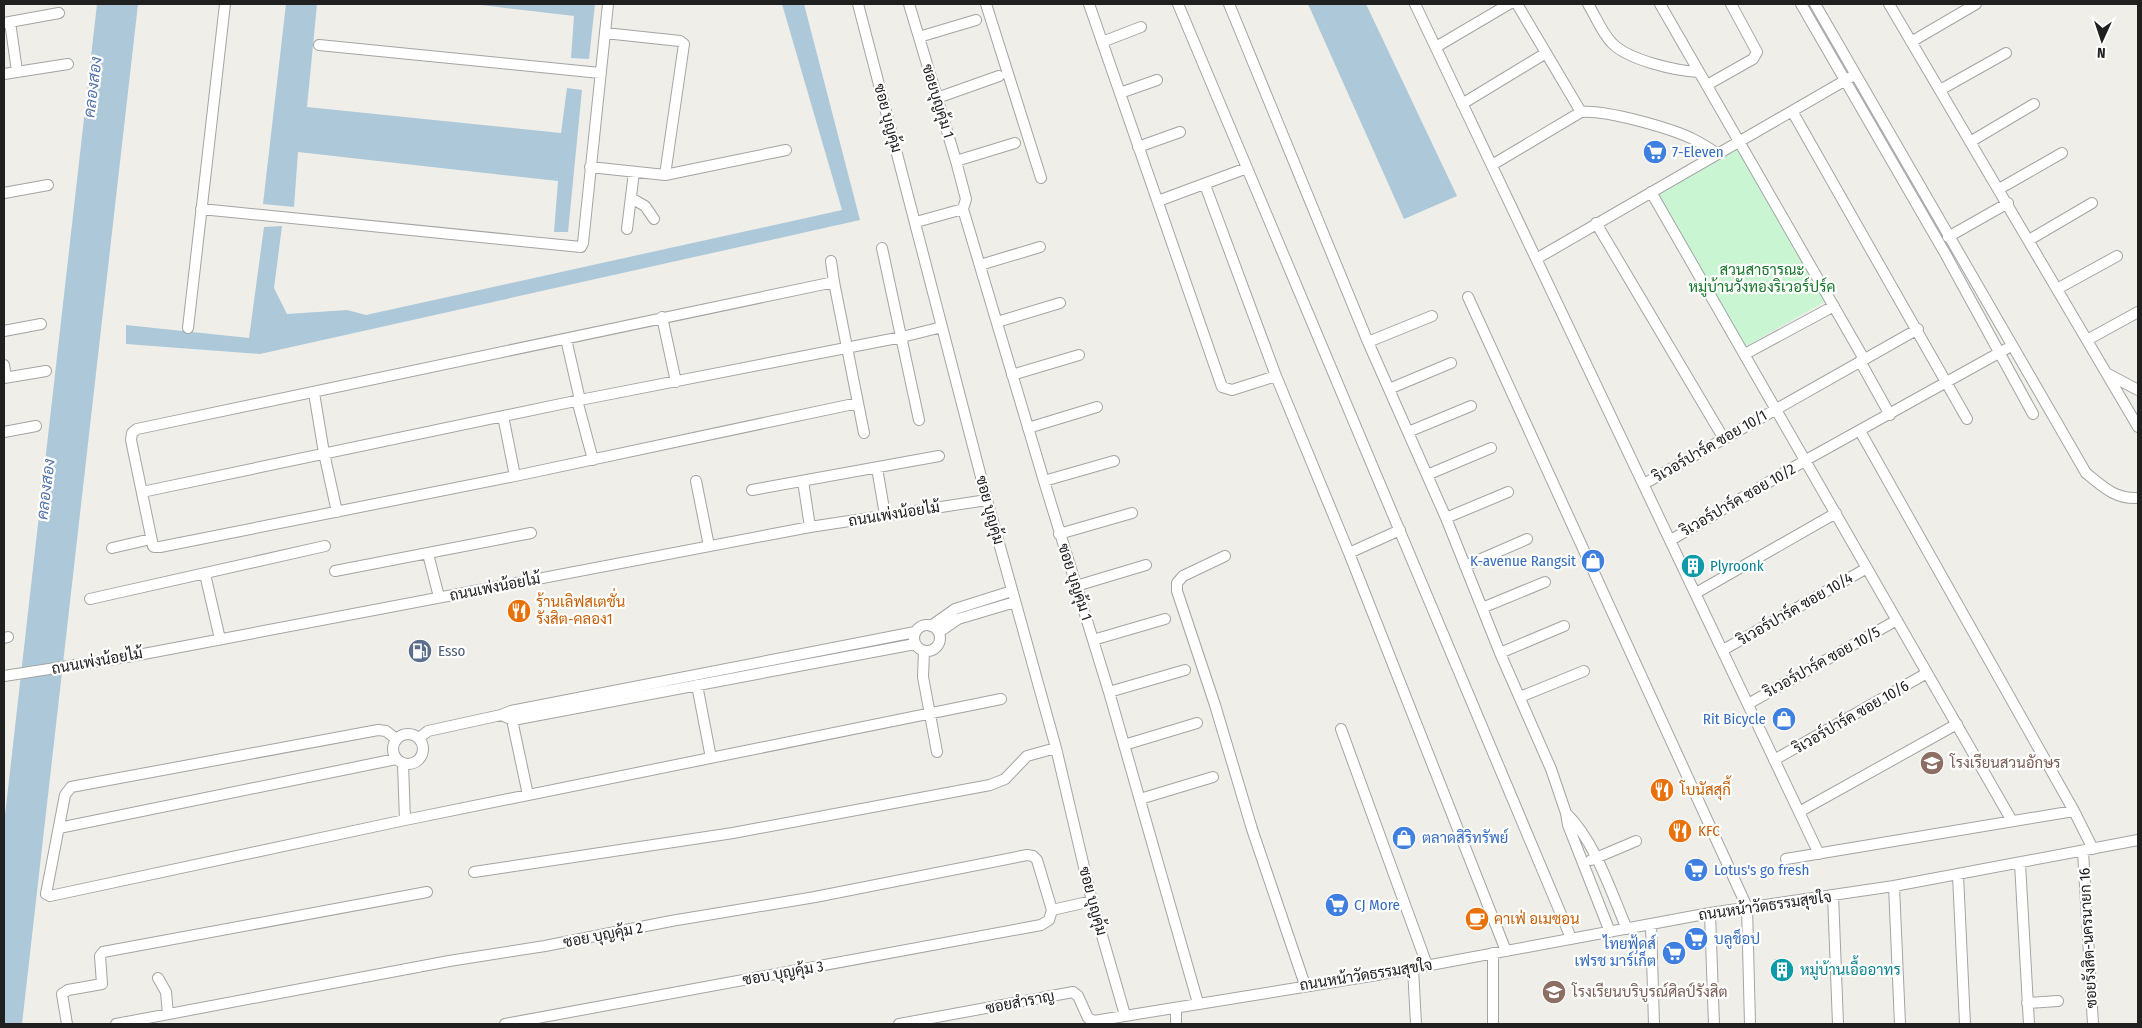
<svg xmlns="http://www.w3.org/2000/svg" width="2142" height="1028" viewBox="0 0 2142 1028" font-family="'Fira Sans Condensed',Sarabun,sans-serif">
<rect width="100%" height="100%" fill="#f0eee8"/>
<!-- park -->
<path fill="#caf5d3" d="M1740 143 1833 297 1743 348 1655 194Z"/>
<!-- water -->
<path fill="#adc9d9" d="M97 4H138L22 1024H4V824Z
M286 4H317L307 107 561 133 567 88 582 90 568 232H554L558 181 298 152 294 207 263 204Z
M473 4H595L589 59 571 58 574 16Z
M782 4H804L860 220 260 354 126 344V325L249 338 264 227 282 226 274 288 287 314 347 310 366 315 842 210Z
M1308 4H1366L1457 196 1404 219Z"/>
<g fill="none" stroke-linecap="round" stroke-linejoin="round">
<!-- minor casing -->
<g stroke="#a4a4a4" stroke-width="12">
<path id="minor" d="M858 4 987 500 1056 748 1092 901 1125 1015
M909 4 956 161 966 199 963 209
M986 4 1041 178
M1089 4 1222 387 1232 390 1276 376 1349 553 1400 530
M1178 4 1571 938
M1229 4 1368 342 1446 518 1500 653 1551 769 1566 813 1568 825 1610 932
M1415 4 1819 854
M1517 4 1581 112
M1588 4C1596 17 1602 33 1612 43 1628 60 1676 71 1699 72
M1660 4 1864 359
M1801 4 1946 255 2033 414
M1815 4 2086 473C2103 487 2115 499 2138 498
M1889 4 2138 427
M10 22 17 71
M4 23 59 13
M919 37 976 20
M1102 42 1141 27
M1911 42 1976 4
M319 45 600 73
M1436 47 1509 4
M4 74 68 64
M1707 85 1753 59 1757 52 1731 4
M1940 90 2006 53
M1120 93 1157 80
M937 98 999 76
M1462 104 1546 53
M1792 111 1967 419
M1970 142 2034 104
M1138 147 1180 132
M956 161 1015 143
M1492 165 1581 112C1604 109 1669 128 1691 138 1701 143 1709 148 1718 154
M590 167 665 175 684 44 680 41 605 33
M665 175 786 150
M1205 185 1276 376
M1999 189 2062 153
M1651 192 2012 821
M4 193 48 185
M631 198 645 206 654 219
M1158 201 1247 168
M201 209 581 247 583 243 608 4
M916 222 963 209 1044 481 1109 692 1198 1003
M1596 223 1724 439
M627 229 634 172
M1948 237 2008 203
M2029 240 2092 203
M882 248 919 420
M1536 259 1851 77
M831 261 834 282
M980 265 1040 247
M834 282 858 403 515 476 160 547H154L153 546 131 440 132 433 137 429Z
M2057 289 2117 256
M1468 297 1747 907 1750 1024
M662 317 676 382
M997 322 1060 303
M188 328 225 4
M4 331 41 324
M566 339 580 400
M2087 340 2138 312
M1368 342 1432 316
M1745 354 1834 306
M1860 361 1890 415
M4 365 6 377
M2108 374 2138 390
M1012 375 1079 355
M4 378 46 371
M1389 389 1451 363
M314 393 324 453 337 512
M577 400 593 460
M858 403 864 433
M503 416 515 476
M1028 428 1097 407
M1860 431 2074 811 2093 849
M4 432 36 426
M1408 432 1471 406
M877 468 885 515
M1427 475 1491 448
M696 481 709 546
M803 481 810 527
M1044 481 1114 461
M1644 484 1918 329
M752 490 939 456
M142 492 580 400 902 337 942 327
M1446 518 1508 492
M1059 534 1132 513
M1671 540 1806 460 2006 349
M112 548 151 539
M1349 553 1506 951
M428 554 439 597
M1225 556 1183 576 1177 583V591L1215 705 1252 829 1305 985
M1465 566 1527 539
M335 571 531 533
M205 574 220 639
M1076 586 1146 565
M1696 593 1836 513
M90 599 325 546
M1482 608 1545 582
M914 638a13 13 0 1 1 26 0a13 13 0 1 1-26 0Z
M931 626 955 609 1012 591
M939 632 958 619 1015 602
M4 638 8 637
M1093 640 1165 619
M1723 650 1867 568
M924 651 923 677 937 752
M1500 653 1564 626
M4 676 133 656 810 527 987 500
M697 685 711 758
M1109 692 1185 670
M1520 697 1584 671
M1748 704 1897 620
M501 715 513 720 915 644
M511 715 528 795
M1341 729 1427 965
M393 749a15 15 0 1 1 30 0a15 15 0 1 1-30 0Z
M419 738 428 731 501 715 511 711 915 632
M396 739 386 731 378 730 71 787 65 795 46 894 50 896 405 820 1001 699
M1124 745 1197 723
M1774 760 1927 673
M403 764 405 820
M1140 799 1213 777
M1799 812 1957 724
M1566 813C1595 841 1611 892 1627 929
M59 828 396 759
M2083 851 2093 1024
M1786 859 2074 811
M1591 860 1636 841
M2020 863 2029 1024
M474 872 733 833 990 785 1005 779 1027 756 1056 748
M1958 875 1965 1024
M1894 886 1900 1024
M1833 895 1838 1024
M1052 910 1092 901
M1710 913 1714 1024
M1651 924 1654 1024
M1493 953V1024
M1413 968 1416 1024
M158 978 166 992 168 1014
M2027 1003 2058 1001
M67 1024 62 994 68 990 102 984 100 956 103 952 427 892
M116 1024 449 961 545 946 671 921 815 897 1027 855 1033 856 1037 860 1052 910
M505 1024 1041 925 1049 920 1052 910
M899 1024 1073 992 1078 996 1088 1018 1094 1021 1377 975 1710 913 1894 886 2138 840
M1176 1024V1008"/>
</g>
<!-- minor -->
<use href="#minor" stroke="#fff" stroke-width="10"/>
</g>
<!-- icons -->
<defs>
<g id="supermarket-disc" transform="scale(1.25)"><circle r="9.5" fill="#3f7fe0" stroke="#fff"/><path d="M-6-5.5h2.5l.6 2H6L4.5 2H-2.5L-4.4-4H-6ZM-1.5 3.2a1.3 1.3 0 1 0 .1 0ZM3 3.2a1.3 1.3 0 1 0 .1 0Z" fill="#fff"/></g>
<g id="shop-disc" transform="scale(1.25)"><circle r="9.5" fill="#3f7fe0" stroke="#fff"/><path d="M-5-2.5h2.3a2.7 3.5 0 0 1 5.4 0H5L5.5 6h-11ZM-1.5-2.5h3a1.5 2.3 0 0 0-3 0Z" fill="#fff"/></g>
<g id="building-disc" transform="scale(1.25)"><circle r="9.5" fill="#0f9aa8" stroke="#fff"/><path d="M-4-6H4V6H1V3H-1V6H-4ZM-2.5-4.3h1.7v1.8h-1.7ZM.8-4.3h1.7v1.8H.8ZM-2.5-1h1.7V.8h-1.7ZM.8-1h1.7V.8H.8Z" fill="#fff"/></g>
<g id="restaurant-disc" transform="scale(1.25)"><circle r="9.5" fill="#e8710a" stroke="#fff"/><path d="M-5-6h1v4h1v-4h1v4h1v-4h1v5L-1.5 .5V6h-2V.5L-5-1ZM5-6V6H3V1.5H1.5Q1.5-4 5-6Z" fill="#fff"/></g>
<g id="fuel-disc" transform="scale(1.25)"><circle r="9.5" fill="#5c6f8a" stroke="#fff"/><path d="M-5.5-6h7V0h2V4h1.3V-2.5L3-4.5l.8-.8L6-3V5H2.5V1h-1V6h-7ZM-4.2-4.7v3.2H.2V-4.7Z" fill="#fff"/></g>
<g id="school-disc" transform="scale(1.25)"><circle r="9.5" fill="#8d6e63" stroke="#fff"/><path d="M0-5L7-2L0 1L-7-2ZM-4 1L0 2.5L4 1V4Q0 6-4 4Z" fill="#fff"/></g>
<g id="cafe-disc" transform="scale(1.25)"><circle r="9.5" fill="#e8710a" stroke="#fff"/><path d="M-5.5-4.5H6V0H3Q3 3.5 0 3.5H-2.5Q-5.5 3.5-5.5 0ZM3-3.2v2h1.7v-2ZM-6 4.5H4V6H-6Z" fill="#fff"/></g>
</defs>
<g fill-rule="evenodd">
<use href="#supermarket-disc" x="1655" y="152"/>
<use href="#shop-disc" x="1593" y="561"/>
<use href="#building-disc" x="1693" y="566"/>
<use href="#restaurant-disc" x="519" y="611"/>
<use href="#fuel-disc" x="420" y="651"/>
<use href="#shop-disc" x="1784" y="719"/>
<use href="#school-disc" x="1932" y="763"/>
<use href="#restaurant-disc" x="1662" y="790"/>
<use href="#restaurant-disc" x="1680" y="831"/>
<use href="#shop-disc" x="1404" y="838"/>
<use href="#supermarket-disc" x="1696" y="870"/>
<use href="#supermarket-disc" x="1337" y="905"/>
<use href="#cafe-disc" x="1477" y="919"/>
<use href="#supermarket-disc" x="1696" y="939"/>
<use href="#supermarket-disc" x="1674" y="953"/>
<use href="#building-disc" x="1782" y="970"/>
<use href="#school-disc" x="1554" y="992"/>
</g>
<g text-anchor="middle" stroke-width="4.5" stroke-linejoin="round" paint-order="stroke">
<!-- street labels -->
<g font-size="15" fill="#202020" stroke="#fff">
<text transform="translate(938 101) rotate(73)" y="5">ซอยบุญคุ้ม 1</text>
<text transform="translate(888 118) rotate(75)" y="5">ซอย บุญคุ้ม</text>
<text transform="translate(1710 446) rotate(-30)" y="5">ริเวอร์ปาร์ค ซอย 10/1</text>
<text transform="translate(1738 500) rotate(-30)" y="5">ริเวอร์ปาร์ค ซอย 10/2</text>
<text transform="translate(990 510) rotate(75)" y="5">ซอย บุญคุ้ม</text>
<text transform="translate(894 514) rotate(-9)" y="5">ถนนเพ่งน้อยไม้</text>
<text transform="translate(1075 582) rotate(72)" y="5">ซอย บุญคุ้ม 1</text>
<text transform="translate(495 587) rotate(-11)" y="5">ถนนเพ่งน้อยไม้</text>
<text transform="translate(1795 609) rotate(-30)" y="5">ริเวอร์ปาร์ค ซอย 10/4</text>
<text transform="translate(97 661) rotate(-10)" y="5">ถนนเพ่งน้อยไม้</text>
<text transform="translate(1822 662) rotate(-29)" y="5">ริเวอร์ปาร์ค ซอย 10/5</text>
<text transform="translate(1851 717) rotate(-30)" y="5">ริเวอร์ปาร์ค ซอย 10/6</text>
<text transform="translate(1093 901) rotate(75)" y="5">ซอย บุญคุ้ม</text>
<text transform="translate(1765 906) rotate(-8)" y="5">ถนนหน้าวัดธรรมสุขใจ</text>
<text transform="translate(603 935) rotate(-11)" y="5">ซอย บุญคุ้ม 2</text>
<text transform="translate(2088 938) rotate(-93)" y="5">ซอยรังสิต-นครนายก 16</text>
<text transform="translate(783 973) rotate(-10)" y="5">ซอบ บุญคุ้ม 3</text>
<text transform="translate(1366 975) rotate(-9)" y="5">ถนนหน้าวัดธรรมสุขใจ</text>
<text transform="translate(1020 1002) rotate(-11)" y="5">ซอยสำราญ</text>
</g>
<!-- shop labels -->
<g font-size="15" fill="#366cbe" stroke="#fff" text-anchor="start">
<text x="1672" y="157">7-Eleven</text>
<text x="1576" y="566" text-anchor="end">K-avenue Rangsit</text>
<text x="1766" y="724" text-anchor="end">Rit Bicycle</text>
<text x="1422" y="843">ตลาดสิริทรัพย์</text>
<text x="1714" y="875">Lotus's go fresh</text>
<text x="1354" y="910">CJ More</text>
<text x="1714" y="944">บลูช็อป</text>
<text x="1656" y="949" text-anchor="end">ไทยฟู้ดส์<tspan x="1656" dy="17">เฟรช มาร์เก็ต</tspan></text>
</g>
<!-- park labels -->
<g font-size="15" fill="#17752b" stroke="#fff">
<text x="1762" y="275">สวนสาธารณะ<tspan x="1762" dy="17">หมู่บ้านวังทองริเวอร์ปร์ค</tspan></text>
</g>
<!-- culture labels -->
<g font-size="15" fill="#0d838f" stroke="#fff" text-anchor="start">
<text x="1710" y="571">Plyroonk</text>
<text x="1800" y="975">หมู่บ้านเอื้ออาทร</text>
</g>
<!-- food labels -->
<g font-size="15" fill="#c56008" stroke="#fff" text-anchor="start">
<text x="536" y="607">ร้านเลิฟสเตชั่น<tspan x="536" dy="17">รังสิต-คลอง1</tspan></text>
<text x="1680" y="795">โบนัสสุกี้</text>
<text x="1698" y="836">KFC</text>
<text x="1494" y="924">คาเฟ่ อเมซอน</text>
</g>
<!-- service labels -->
<g font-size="15" fill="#4e5e75" stroke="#fff" text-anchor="start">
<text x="438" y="656">Esso</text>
</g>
<!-- education labels -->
<g font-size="15" fill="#785e54" stroke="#fff" text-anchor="start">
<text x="1950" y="768">โรงเรียนสวนอักษร</text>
<text x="1572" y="997">โรงเรียนบริบูรณ์ศิลป์รังสิต</text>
</g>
<!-- water labels -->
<g font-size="16" font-style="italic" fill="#5574a7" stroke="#fff">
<text transform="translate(92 87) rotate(-83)" y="6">คลองสอง</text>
<text transform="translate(45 489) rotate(-83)" y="6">คลองสอง</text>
</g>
</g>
<!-- border -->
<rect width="2142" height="1028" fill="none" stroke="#202020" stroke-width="10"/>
<!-- north arrow -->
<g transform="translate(2102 40) rotate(183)" stroke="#ffffff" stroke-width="4" paint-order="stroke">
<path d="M0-4L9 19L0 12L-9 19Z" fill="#202020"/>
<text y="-8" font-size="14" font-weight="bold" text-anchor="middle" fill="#202020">N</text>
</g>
</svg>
